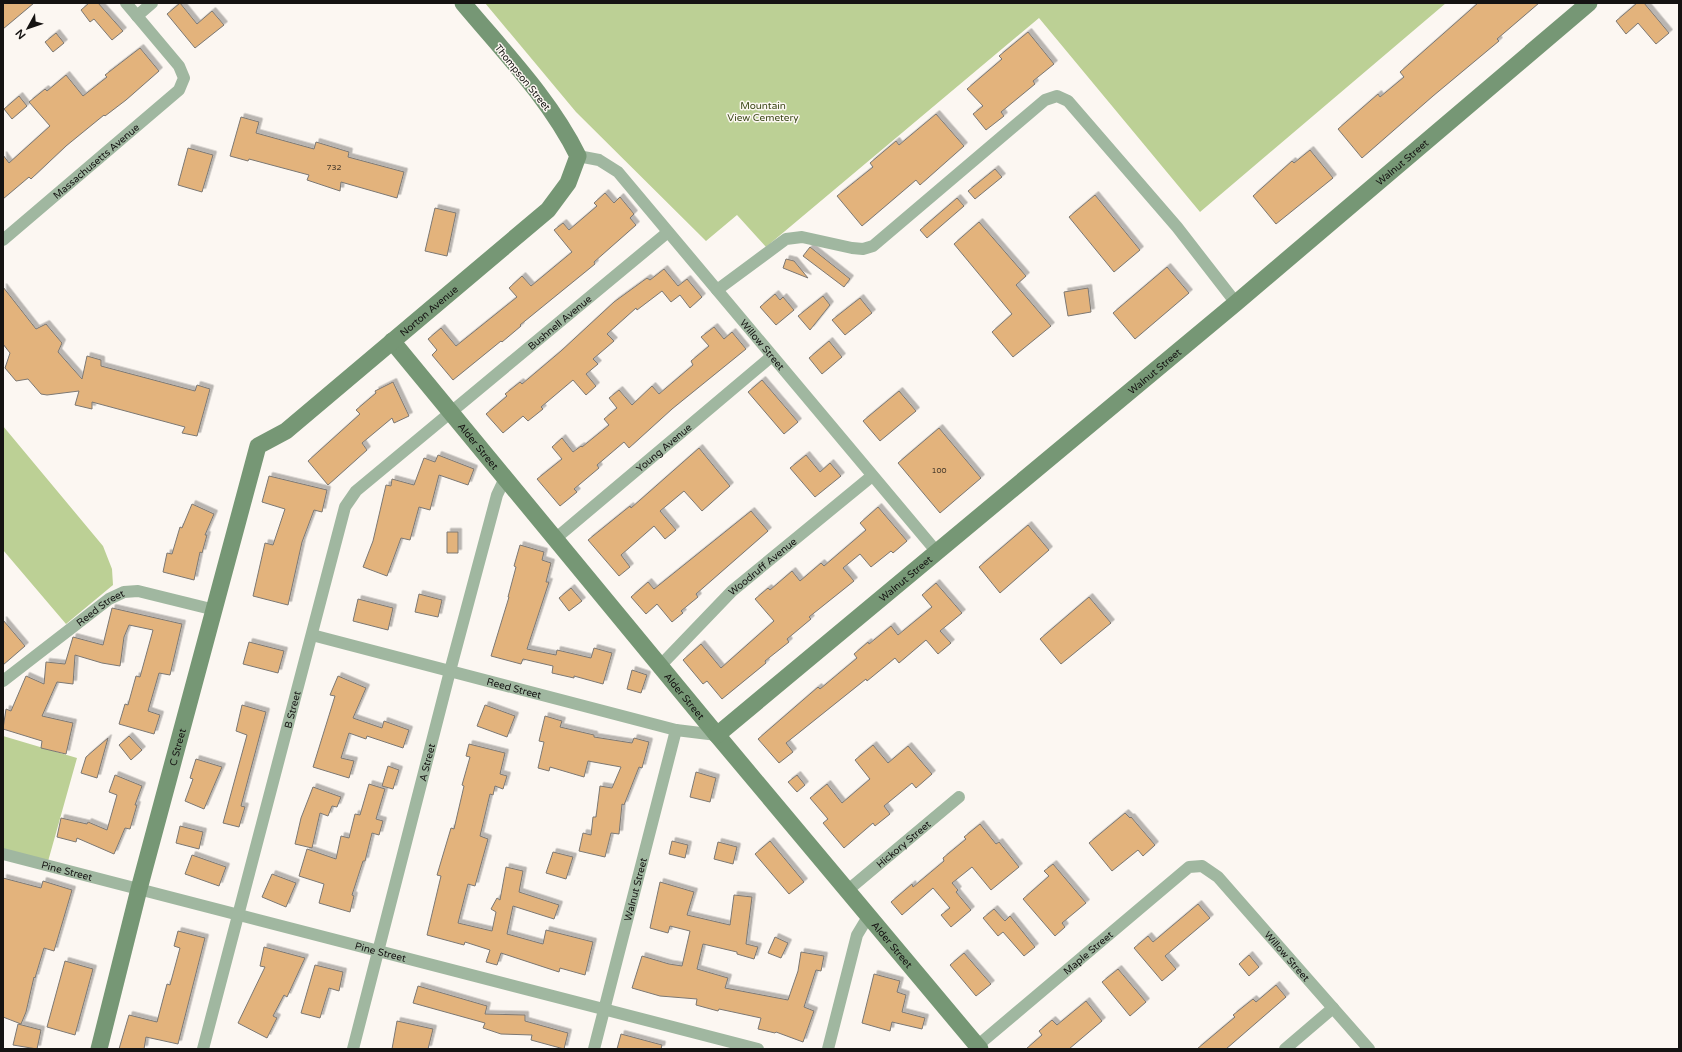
<svg xmlns="http://www.w3.org/2000/svg" width="1682" height="1052" viewBox="0 0 1682 1052" font-family="'Varela Round',sans-serif">
<defs>
<filter id="shadow"><feDropShadow dx="3.5" dy="-3.5" stdDeviation="0" flood-color="#0004"/></filter>
</defs>
<rect width="100%" height="100%" fill="#fcf7f2"/>
<!-- green -->
<path fill="#bcd095" d="M485 3H1446L1200 212 1039 18 766 247 737 215 706 241 576 112Z
M3 426 103 546 112 569 113 585 66 624 3 550Z
M3 736 77 758 47 865 3 854Z"/>
<!-- building -->
<path fill="#e3b37c" stroke="#7c7873" filter="url(#shadow)" d="M3 3H34L3 29Z
M89 3H98L123 31 112 40 94 19 90 22 81 10Z
M180 3 197 24 212 11 224 25 195 48 167 14Z
M1478 3H1539L1497 39 1499 41 1433 96 1362 158 1338 129 1378 94 1380 97 1404 77 1400 72Z
M1637 3H1644L1669 33 1656 44 1638 23 1626 34 1616 21Z
M1028 32 1054 64 1033 81 1035 84 1001 112 1004 116 986 130 973 114 983 106 967 89 1002 59 999 56Z
M56 33 64 43 53 52 45 42Z
M140 48 159 71 126 100 105 116 104 115 66 146 31 179 29 177 3 199V155L9 163 50 126 29 102 45 89 47 91 66 75 83 96 107 77 105 75Z
M19 96 27 106 12 119 4 109Z
M936 114 964 146 920 185 916 180 862 226 837 196 873 167 870 163 896 141 899 145Z
M241 117 259 122 256 133 314 149 316 142 349 152 348 157 404 172 397 198 341 182 340 191 307 180 309 175 249 159 248 161 230 156Z
M188 148 213 155 202 192 178 185Z
M1310 150 1333 178 1276 224 1253 196 1292 161 1294 163Z
M995 169 1002 177 975 199 968 191Z
M605 193 614 203 620 197 634 214 630 218 636 225 594 262 595 264 520 325 521 326 502 342 501 341 453 380 432 355 437 350 428 339 441 328 456 346 517 297 509 288 522 276 531 286 572 252 554 230 563 223 569 230 597 206 594 203Z
M1095 195 1140 250 1114 272 1069 217Z
M957 198 964 206 927 238 920 230Z
M435 208 456 213 447 256 425 251Z
M979 222 1026 276 1016 285 1051 326 1013 357 992 332 1012 314 954 244Z
M810 247 850 279 844 287 803 256Z
M786 259 794 261 808 278 783 268Z
M1167 267 1189 293 1135 339 1113 313Z
M664 269 678 286 687 279 702 297 690 308 680 295 671 302 662 291 637 310 636 308 607 334 614 341 593 359 598 364 586 374 596 386 586 395 573 380 541 407 543 409 528 421 523 416 503 433 486 414 507 396 505 394 520 382 522 384 561 351 614 302 647 278 650 280Z
M3 287 36 329 46 324 62 343 58 352 82 379 87 356 101 360V366L195 391 197 385 210 389 197 436 182 433 185 427 92 402V409L75 405 79 391 47 395 41 394 28 379 16 381 5 368 10 353 3 344Z
M1088 288 1091 312 1068 316 1064 292Z
M775 294 780 300 783 297 794 310 776 325 760 307Z
M823 296 830 305 810 330 798 316Z
M860 298 872 313 845 335 832 320Z
M714 327 724 339 732 332 746 349 672 409 629 448 624 442 597 465 599 468 574 489 577 492 560 506 537 479 562 459 552 447 562 438 573 452 581 446 582 447 609 425 604 419 617 408 609 398 619 390 632 405 652 386 659 394 693 365 691 361 709 346 701 337Z
M829 341 842 357 822 374 809 358Z
M762 380 798 422 784 434 748 392Z
M393 382 409 416 394 423 392 418 362 443 367 450 328 485 308 461 360 414 356 410 376 393 375 391Z
M899 391 916 411 880 441 863 421Z
M939 428 981 478 940 513 898 463Z
M699 448 730 486 702 511 684 491 660 511 676 530 665 539 654 526 621 555 630 567 619 576 588 540 630 506 631 508Z
M438 455 474 469 468 485 439 475 430 510 419 507 410 540 401 538 387 576 363 567 373 541 386 485 391 486 392 479 414 485 424 458 435 462Z
M806 455 820 472 830 463 841 476 815 497 790 468Z
M269 476 327 490 322 512 314 510 302 542 288 605 253 596 265 543 273 545 285 509 262 502Z
M192 504 214 514 205 535H207L202 553 200 552 194 580 163 572 167 553 172 554 180 527 182 528Z
M878 507 907 541 893 553 891 551 871 567 860 554 843 568 854 581 809 617 811 619 787 639 789 642 765 661 766 663 722 699 707 681 703 684 683 660 701 644 721 668 774 621 755 599 768 588 770 590 792 571 800 581 821 563 824 566 866 530 860 523Z
M751 511 768 531 696 594 698 597 681 611 683 613 672 622 657 604 646 614 631 597 648 582 654 589Z
M1028 525 1049 550 1000 593 979 567Z
M447 532H458V553H447Z
M520 545 544 552 542 560 551 563 546 582H549L527 649 556 655 557 650 591 658 594 648 612 653 603 684 574 676V678L552 673 553 666 523 659 521 664 491 656 509 597H508L516 567 514 566Z
M936 583 962 613 940 631 951 643 938 654 926 640 899 663 895 658 867 681 866 679 786 743 793 752 779 763 758 739 818 687 820 689 857 658 854 654 868 642 869 644 891 626 898 635 932 607 922 595Z
M571 588 582 601 569 611 559 598Z
M419 594 442 600 438 617 415 612Z
M1089 597 1111 623 1061 664 1040 639Z
M358 599 393 608 388 630 353 621Z
M112 608 182 624 170 675 159 673 148 711 160 715 154 734 119 724 125 704 128 705 136 676 140 677 153 630 129 625 124 637 120 666 102 663 75 655 73 684 57 682 42 716 73 723 66 754 41 748 42 741 3 729 6 709 11 711 26 676 44 684 46 662 65 664 73 637 103 645Z
M3 620 25 646 3 665Z
M249 642 284 651 278 673 243 664Z
M632 670 647 675 641 693 627 689Z
M338 676 366 688 353 718 382 728 384 721 409 730 403 748 367 736 366 739 349 733 341 758 354 761 349 778 313 767 335 696 330 695Z
M242 705 266 712 241 806 245 807 239 827 223 823 247 735 236 731Z
M485 705 515 716 507 737 477 726Z
M545 716 562 721 560 727 594 735V737L632 743 634 738 649 742 642 768 639 767 624 805 622 804 619 834 611 833 605 857 579 851 583 833 591 835 593 817H596L600 786 612 788 621 767 588 761 584 777 550 767 549 771 538 768 544 742 539 741Z
M129 736 142 750 131 760 119 745Z
M108 738 97 778 81 773 86 757Z
M469 744 505 753 500 774 507 776 503 789 495 786 493 795 490 794 480 836 488 839 475 886 468 884 458 923 492 931 496 912 491 909 497 898 500 900 506 867 523 871 519 892 559 905 554 919 513 906 507 934 543 944 546 930 593 942 585 975 560 968 559 972 501 953 497 965 486 962 490 950 465 942 464 945 427 935 441 876 437 875 451 828 454 829 464 786 462 785 470 757 466 756Z
M873 745 888 763 908 746 932 774 916 788 912 783 884 806 890 814 875 826 873 823 844 848 823 823 828 819 810 798 827 784 842 803 870 779 855 760Z
M196 759 222 767 204 809 185 801 193 779 190 778Z
M388 766 399 770 393 789 382 786Z
M696 772 716 778 710 802 690 797Z
M115 775 142 786 135 805H137L130 829 125 828 114 854 77 838 76 842 57 837 61 818 87 824 88 822 107 830 117 795 109 792Z
M797 775 805 785 797 792 788 782Z
M369 784 385 789 376 819 383 821 379 835 372 833 365 861H363L352 895 354 896 350 912 319 903 324 884 299 876 307 849 336 859 341 836 349 838 355 814 360 815Z
M313 787 341 797 337 807 332 806 328 816 320 813 312 848 295 844 301 818Z
M1125 813 1130 818 1131 817 1155 845 1143 856 1138 850 1112 871 1089 843Z
M980 824 996 844 999 842 1019 867 991 890 972 867 952 883 958 890 956 892 971 910 951 927 941 915 950 908 933 888 902 915 891 902 912 884 913 887 944 861 943 858 966 839 964 837Z
M180 826 203 832 199 849 176 843Z
M672 841 688 845 685 858 669 854Z
M770 841 804 882 789 894 755 854Z
M718 842 737 847 733 864 714 859Z
M553 852 573 857 566 879 546 873Z
M192 855 226 867 219 886 185 874Z
M1053 864 1086 903 1062 923 1065 927 1055 936 1023 899 1049 876 1044 871Z
M272 874 296 883 286 907 262 897Z
M3 878 41 888 43 881 72 890 54 951 44 948 35 978 34 977 26 1012 21 1024 3 1017Z
M660 882 694 892 687 915 730 925 734 895 752 897 746 944 758 947 754 959 737 954V952L703 944 697 969 728 978 725 988 788 1000 798 971 801 952 824 956 821 971 816 970 804 1007 814 1011 803 1042 776 1032 775 1033 758 1029 761 1018 719 1009 718 1011 696 1005 697 999 660 996 632 988 642 956 669 964 682 966 690 931 670 926 668 933 650 928Z
M1198 904 1210 918 1165 956 1176 969 1162 981 1134 948 1148 936 1153 942Z
M994 909 1005 921 1010 916 1035 947 1024 956 1003 932 998 936 983 918Z
M178 931 205 938 178 1044 146 1037 144 1049H119L129 1015 157 1022 167 984 170 985 180 948 174 946Z
M775 937 788 943 781 958 768 953Z
M264 947 305 958 287 997 284 995 273 1016 277 1018 267 1038 238 1023 265 967 260 966Z
M964 953 991 984 976 996 950 965Z
M1249 955 1259 967 1249 976 1239 964Z
M65 961 93 969 75 1035 47 1027Z
M315 965 343 972 339 991 329 988 320 1018 301 1013Z
M1118 969 1146 1002 1130 1016 1102 982Z
M874 974 900 981 897 992 906 995 902 1012 925 1018 922 1029 892 1022 890 1031 862 1023Z
M1276 985 1286 997 1226 1049H1197L1235 1017 1233 1015 1253 999 1256 1002Z
M418 986 487 1006 485 1014 525 1015V1021L568 1033 564 1049 531 1040 532 1035 501 1034 483 1028 485 1023 413 1003Z
M1086 1001 1102 1021 1069 1049H1026L1042 1035 1039 1031 1052 1020 1057 1025Z
M397 1021 433 1029 428 1049H392Z
M18 1024 41 1030 37 1049 13 1045Z
M621 1034 662 1045 661 1049H617Z"/>
<g fill="none" stroke-linecap="round" stroke-linejoin="round">
<!-- street -->
<g stroke="#a0b7a0" stroke-width="12">
<path d="M137 16 152 3"/>
<path id="s1" d="M578 156 599 160 618 172 936 551"/>
<path id="s2" d="M3 240 179 90 184 78 179 66 126 3"/>
<path d="M717 290 786 239 802 237 852 248 863 249 873 246 1045 100 1057 96 1068 101 1177 227 1236 303"/>
<path id="s3" d="M555 539 772 356"/>
<path id="s4" d="M312 635 676 730 717 735"/>
<path id="s5" d="M660 666 732 591 872 476"/>
<path id="s6" d="M3 681 109 599 124 592 138 591 215 610"/>
<path id="s7" d="M3 854 758 1049"/>
<path id="s8" d="M848 890 959 797"/>
<path id="s9" d="M977 1046 1189 867 1202 866 1218 877 1369 1049"/>
<path id="s10" d="M203 1049 345 507 356 491 668 232"/>
<path id="s11" d="M353 1049 450 671 497 495 505 478"/>
<path id="s12" d="M594 1049 676 730"/>
<path d="M828 1049 857 935 869 915"/>
<path d="M1285 1049 1333 1008"/>
</g>
<!-- secondary -->
<g stroke="#769775" stroke-width="17">
<path id="s13" d="M392 341 717 735 980 1049"/>
<path id="s14" d="M717 735 1236 303 1589 3"/>
<path id="s15" d="M99 1049 139 889 258 446 286 431 548 210 568 183 578 156C550 99 503 51 463 3"/>
</g>
</g>
<g text-anchor="middle" stroke-width="3" stroke-linejoin="round" paint-order="stroke">
<!-- number labels -->
<g font-size="8" fill="#483b2c">
<text x="334" y="170">732</text>
<text x="939" y="473">100</text>
</g>
<!-- street labels -->
<g font-size="10" fill="#151312" stroke="#fcf7f2">
<text transform="translate(523 77) rotate(51)" y="4">Thompson Street</text>
<text dy="4" stroke="none"><textPath href="#s2" startOffset="122">Massachusetts Avenue</textPath></text>
<text dy="4" stroke="none"><textPath href="#s14" startOffset="893">Walnut Street</textPath></text>
<text dy="4" stroke="none"><textPath href="#s15" startOffset="842">Norton Avenue</textPath></text>
<text dy="4" stroke="none"><textPath href="#s10" startOffset="844">Bushnell Avenue</textPath></text>
<text dy="4" stroke="none"><textPath href="#s1" startOffset="269">Willow Street</textPath></text>
<text dy="4" stroke="none"><textPath href="#s14" startOffset="569">Walnut Street</textPath></text>
<text dy="4" stroke="none"><textPath href="#s13" startOffset="136">Alder Street</textPath></text>
<text dy="4" stroke="none"><textPath href="#s3" startOffset="142">Young Avenue</textPath></text>
<text dy="4" stroke="none"><textPath href="#s5" startOffset="143">Woodruff Avenue</textPath></text>
<text dy="4" stroke="none"><textPath href="#s14" startOffset="245">Walnut Street</textPath></text>
<text dy="4" stroke="none"><textPath href="#s6" startOffset="122">Reed Street</textPath></text>
<text dy="4" stroke="none"><textPath href="#s4" startOffset="209">Reed Street</textPath></text>
<text dy="4" stroke="none"><textPath href="#s13" startOffset="460">Alder Street</textPath></text>
<text dy="4" stroke="none"><textPath href="#s10" startOffset="351">B Street</textPath></text>
<text dy="4" stroke="none"><textPath href="#s15" startOffset="312">C Street</textPath></text>
<text dy="4" stroke="none"><textPath href="#s11" startOffset="296">A Street</textPath></text>
<text dy="4" stroke="none"><textPath href="#s8" startOffset="72">Hickory Street</textPath></text>
<text dy="4" stroke="none"><textPath href="#s7" startOffset="66">Pine Street</textPath></text>
<text dy="4" stroke="none"><textPath href="#s12" startOffset="165">Walnut Street</textPath></text>
<text dy="4" stroke="none"><textPath href="#s13" startOffset="784">Alder Street</textPath></text>
<text dy="4" stroke="none"><textPath href="#s7" startOffset="390">Pine Street</textPath></text>
<text dy="4" stroke="none"><textPath href="#s9" startOffset="145">Maple Street</textPath></text>
<text dy="4" stroke="none"><textPath href="#s9" startOffset="415">Willow Street</textPath></text>
</g>
<!-- park labels -->
<g font-size="10" fill="#3a4717" stroke="#fcf7f2">
<text x="763" y="109">Mountain<tspan x="763" dy="12">View Cemetery</tspan></text>
</g>
</g>
<!-- border -->
<rect width="1682" height="1052" fill="none" stroke="#151312" stroke-width="8"/>
<!-- north arrow -->
<g transform="translate(28 28) rotate(230)" stroke="#fcf7f2" stroke-width="3" paint-order="stroke">
<path d="M0-3L7 15L0 10L-7 15Z" fill="#151312"/>
<text y="-6" font-size="11" font-weight="bold" text-anchor="middle" fill="#151312">N</text>
</g>
</svg>
